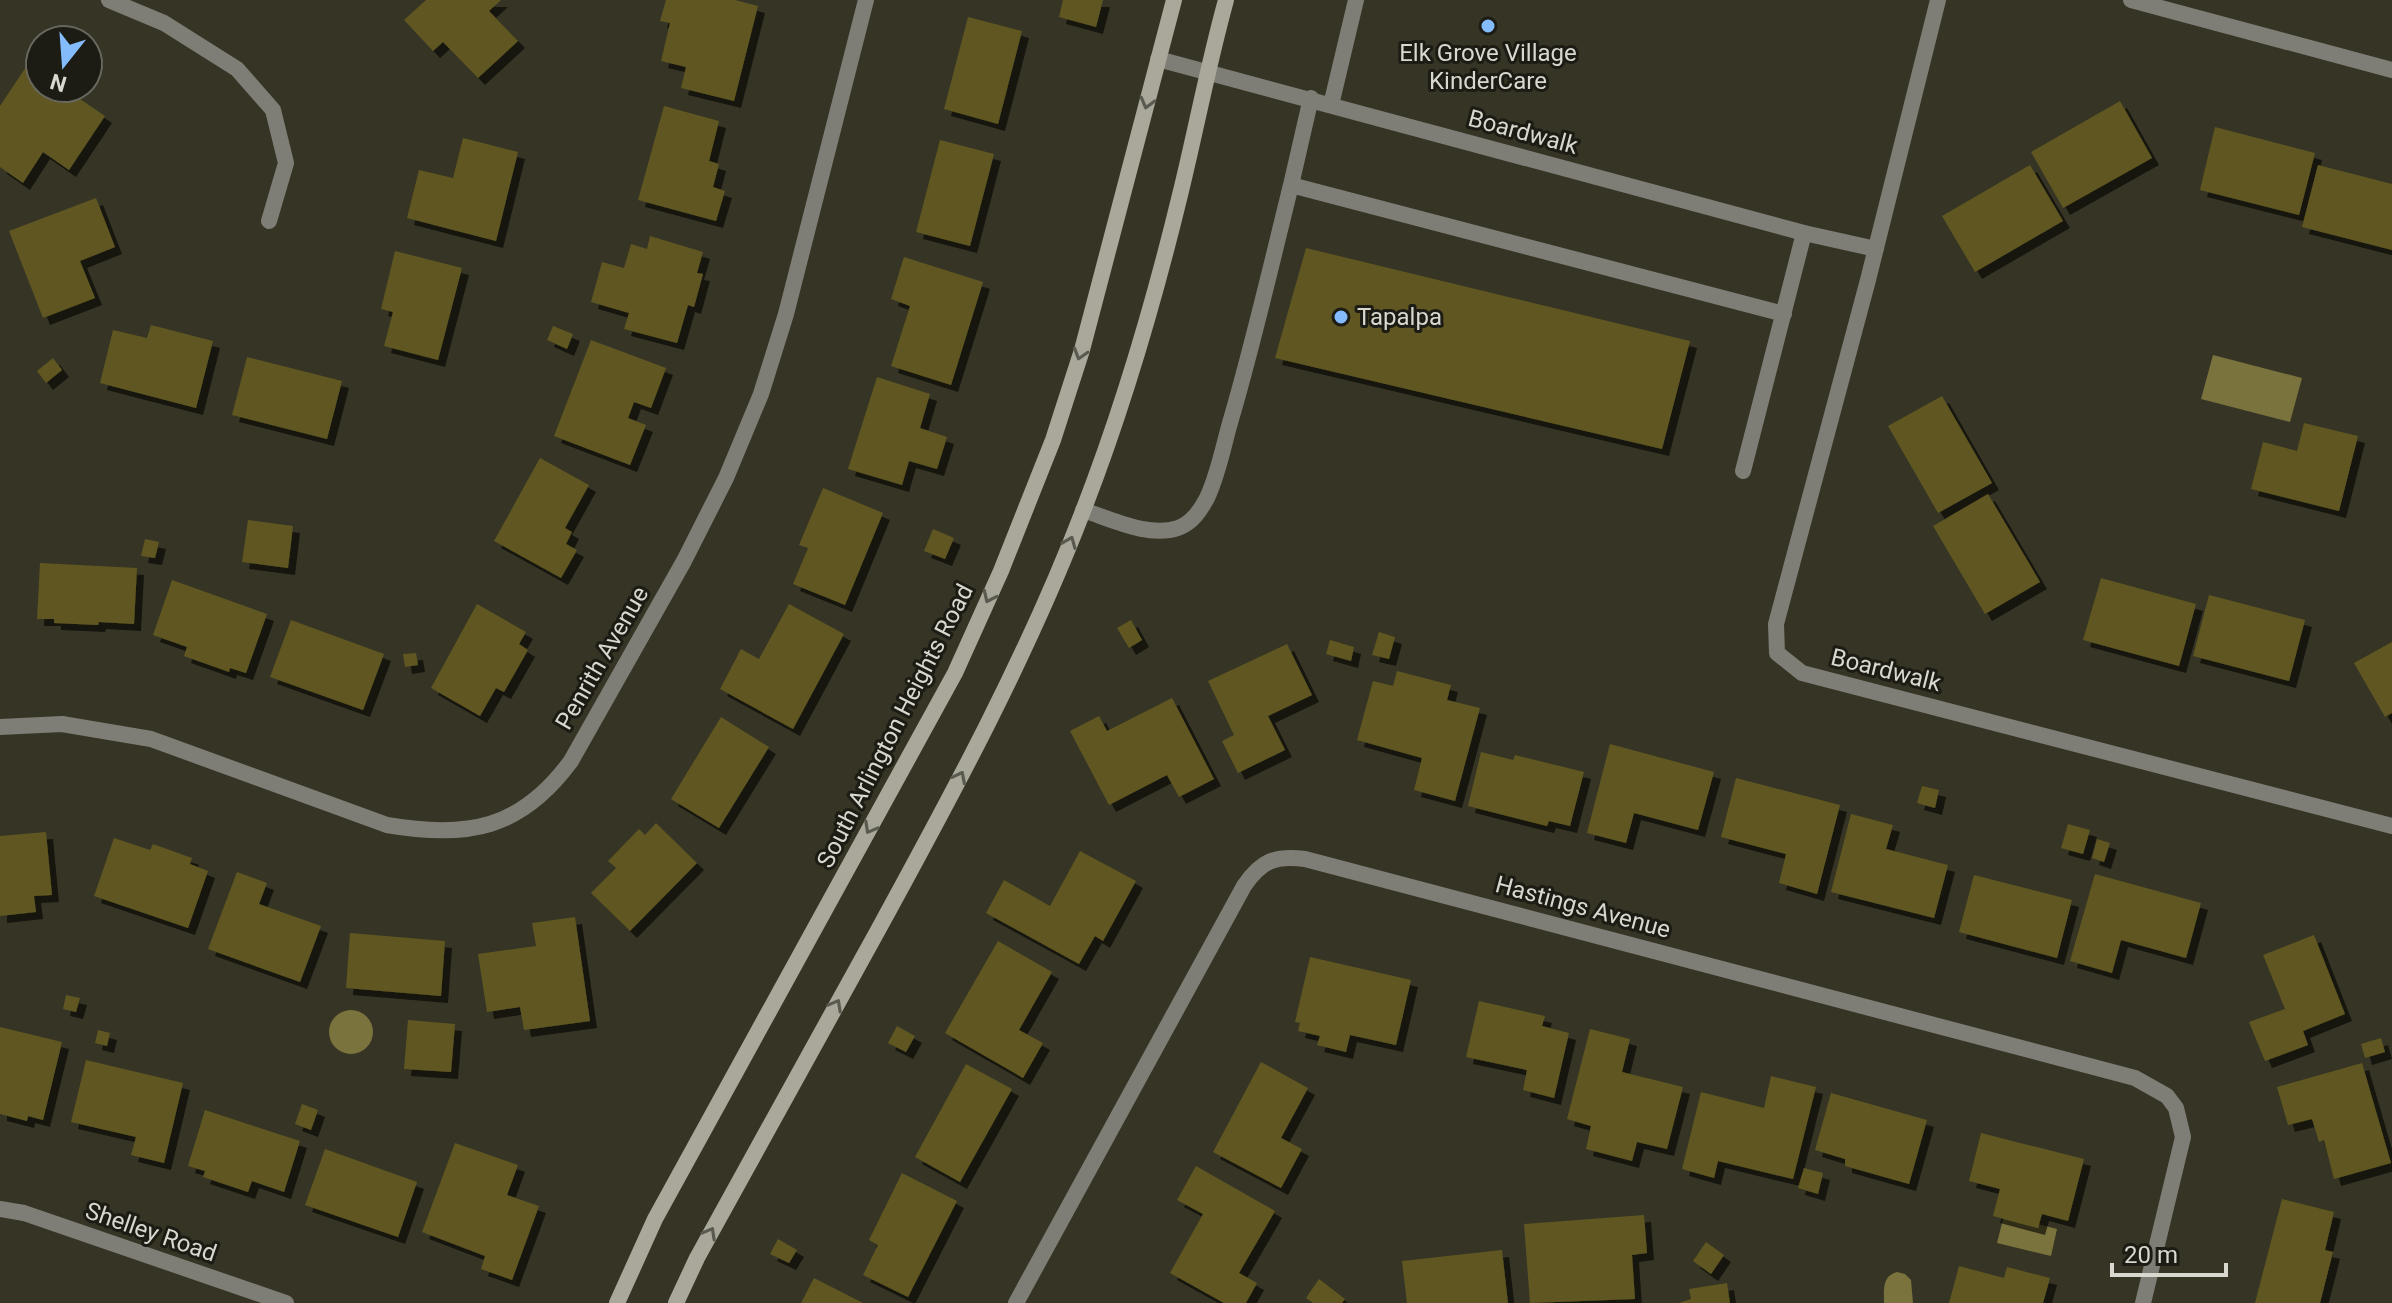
<svg xmlns="http://www.w3.org/2000/svg" width="2392" height="1303" viewBox="0 0 2392 1303" font-family="Roboto,sans-serif">
<defs>
<filter id="shadow"><feDropShadow dx="7" dy="7" stdDeviation="0" flood-color="#0009"/></filter>
</defs>
<rect width="100%" height="100%" fill="#363424"/>
<!-- water -->
<path fill="#7a733d" d="M2213 355 2302 378 2290 422 2201 399Z
M329 1032a22 22 0 1 1 44 0a22 22 0 1 1-44 0Z
M2004 1215 2057 1229 2051 1256 1997 1243Z
M1897 1272 1905 1274 1911 1280 1913 1303H1884C1884 1290 1882 1276 1897 1272Z"/>
<!-- building -->
<path fill="#5e5721" filter="url(#shadow)" d="M426 0H501L489 11 518 41 478 78 443 42 433 51 404 20Z
M666 0H735L758 6 734 101 681 88 686 67 661 61 670 23 660 21Z
M1063 0H1103L1096 27 1059 17Z
M968 17 1022 31 998 124 944 109Z
M28 64 40 72V88H64L105 116 69 170 43 152 23 183 0 167V106Z
M2120 101 2152 158 2063 208 2031 152Z
M664 106 719 121 709 161 719 164 713 187 725 191 716 221 638 200Z
M2215 127 2315 153 2299 215 2200 190Z
M463 138 518 152 496 241 407 218 419 170 453 178Z
M940 140 994 154 970 246 916 232Z
M2030 165 2063 221 1975 272 1942 216Z
M2318 165 2392 184V250L2302 227Z
M96 198 115 247 80 261 95 298 43 318 9 231Z
M650 236 703 252 697 273 703 274 694 307 688 305 677 343 624 329 629 313 591 302 602 262 624 268 631 244 647 249Z
M1306 248 1690 341 1662 449 1275 358Z
M395 251 462 268 438 360 384 346 393 312 381 309Z
M904 257 983 282 951 385 891 366 910 306 891 299Z
M151 325 213 341 196 408 100 383 113 330 147 338Z
M553 326 573 334 567 349 547 340Z
M591 340 666 368 651 408 634 402 628 418 646 425 630 465 554 436Z
M247 357 342 381 327 439 232 415Z
M53 358 62 370 46 383 37 371Z
M877 377 930 394 920 428 947 437 937 469 909 461 902 485 848 469Z
M1942 396 1992 483 1938 513 1888 426Z
M2304 423 2358 436 2339 511 2251 489 2263 442 2297 451Z
M540 458 589 485 565 528 572 532 566 544 577 550 561 578 494 541Z
M823 488 883 513 845 605 793 584 808 548 799 545Z
M1988 494 2040 582 1985 614 1933 526Z
M248 520 293 526 288 568 242 562Z
M933 529 954 538 945 559 924 551Z
M145 539 159 542 155 558 141 556Z
M40 563 137 568 134 624 99 622 98 625 54 623V619H37Z
M2101 578 2196 604 2179 666 2083 640Z
M172 580 267 614 246 673 230 668 229 672 184 656 187 647 153 635Z
M2209 595 2305 620 2289 681 2193 656Z
M477 604 526 632 519 644 528 650 504 692 496 688 480 716 431 688Z
M789 604 844 634 793 729 720 689 741 649 759 659Z
M291 620 384 654 363 710 270 677Z
M1131 620 1142 640 1129 648 1117 628Z
M1379 632 1395 637 1389 659 1372 655Z
M1330 640 1354 647 1351 661 1326 654Z
M2392 642V713L2385 717 2354 663Z
M1287 644 1312 695 1268 716 1285 750 1238 773 1222 741 1234 735 1208 681Z
M416 653 418 665 405 667 403 654Z
M1397 671 1451 685 1447 700 1480 708 1455 801 1414 790 1422 758 1357 740 1373 681 1393 686Z
M1172 698 1214 779 1179 797 1167 775 1109 805 1070 731 1099 716 1107 731Z
M721 717 769 747 719 828 671 799Z
M1610 744 1714 772 1698 830 1634 813 1626 843 1587 833Z
M1481 752 1513 760 1515 755 1584 772 1570 826 1549 821 1547 826 1468 806Z
M1736 778 1840 805 1817 894 1779 883 1786 854 1721 837Z
M1922 786 1939 790 1935 808 1917 803Z
M1851 814 1893 825 1886 849 1948 865 1934 918 1831 892Z
M656 823 697 863 630 931 591 893 616 868 608 861 639 829 645 835Z
M2068 824 2090 830 2083 854 2061 848Z
M46 832 52 895 34 896 36 912 0 916V836Z
M114 838 150 850 153 844 192 858 190 864 208 871 188 928 94 896Z
M2097 839 2110 843 2104 862 2092 858Z
M1080 851 1136 881 1103 941 1095 936 1079 964 986 913 1004 880 1050 906Z
M237 872 267 883 259 904 321 926 300 982 208 949Z
M2095 874 2201 903 2186 958 2121 940 2112 973 2070 961Z
M1974 875 2072 900 2057 958 1959 932Z
M575 917 590 1021 524 1030 520 1007 487 1012 478 954 536 946 532 923Z
M350 933 445 941 441 996 346 988Z
M2314 935 2345 1014 2303 1031 2308 1045 2265 1061 2249 1022 2285 1009 2263 955Z
M998 941 1052 972 1019 1030 1043 1043 1023 1078 945 1033Z
M1310 957 1411 980 1396 1045 1350 1035 1346 1052 1317 1045 1320 1036 1298 1031 1300 1023 1295 1022Z
M66 995 80 998 76 1012 63 1009Z
M1479 1001 1545 1016 1542 1026 1569 1033 1554 1098 1523 1090 1527 1070 1466 1057Z
M408 1020 455 1024 451 1072 404 1069Z
M897 1026 915 1036 906 1052 888 1043Z
M0 1027 62 1042 43 1120 28 1116 27 1121 0 1114Z
M1590 1029 1630 1039 1622 1072 1683 1087 1667 1149 1637 1142 1632 1161 1586 1149 1591 1126 1567 1119Z
M98 1030 110 1033 107 1046 95 1043Z
M2381 1038 2385 1052 2365 1058 2361 1044Z
M86 1060 183 1083 164 1163 131 1155 136 1137 71 1122Z
M1261 1062 1308 1088 1281 1138 1302 1149 1281 1188 1213 1152Z
M2362 1063 2391 1163 2334 1179 2324 1140 2319 1142 2312 1119 2288 1125 2277 1087Z
M966 1064 1012 1089 960 1182 915 1157Z
M1771 1076 1816 1087 1793 1179 1718 1161 1714 1178 1682 1169 1701 1092 1764 1108Z
M1831 1093 1927 1120 1909 1184 1845 1166V1159L1815 1150Z
M302 1104 318 1110 311 1130 295 1124Z
M205 1110 300 1141 284 1192 252 1181 248 1192 203 1177 205 1171 188 1166Z
M1981 1133 2084 1159 2068 1221 2042 1214 2038 1228 1993 1216 2000 1189 1969 1181Z
M455 1143 518 1165 507 1195 539 1206 512 1280 481 1269 485 1256 422 1232Z
M325 1149 417 1182 398 1237 305 1205Z
M1196 1166 1275 1211 1239 1273 1257 1283 1246 1303H1224L1170 1273 1203 1214 1177 1200Z
M1804 1168 1823 1173 1818 1194 1798 1188Z
M902 1173 957 1201 908 1297 863 1275 878 1245 869 1240Z
M2282 1199 2334 1212 2325 1250 2333 1252 2320 1303H2255Z
M1644 1215 1647 1253 1632 1255 1635 1299 1530 1303 1524 1224Z
M778 1239 797 1250 789 1263 770 1254Z
M1706 1242 1724 1255 1711 1274 1693 1261Z
M1502 1250 1508 1303H1407L1402 1261Z
M1959 1266 2004 1278 2007 1267 2050 1278 2043 1303H1949Z
M814 1278 863 1303H801Z
M1319 1279 1345 1299 1342 1303H1313L1306 1298Z
M1727 1283 1730 1303H1679L1691 1299 1689 1289Z"/>
<g fill="none" stroke-linecap="round" stroke-linejoin="round">
<!-- service -->
<path stroke="#7f7e76" stroke-width="16" d="M1331 105 1356 0
M1291 185 1311 98
M1743 471 1804 233
M1083 510C1111 519 1149 538 1178 528 1192 523 1200 511 1207 498 1219 473 1224 442 1232 416 1254 340 1272 262 1291 185L1784 314"/>
<!-- minor -->
<path stroke="#7f7e76" stroke-width="16" d="M109 0 164 23 237 69 273 110 286 163 269 221
M1938 0 1868 280 1776 624 1777 653 1802 673 2392 826
M2131 0 2392 70
M1158 59 1804 233 1876 249
M0 727 62 724 151 739 387 825C468 839 521 829 571 761L684 561 726 478 761 394 786 314 866 0
M0 1209 24 1213 286 1303
M1016 1303 1244 886C1261 861 1275 855 1305 859L2135 1078 2167 1096 2176 1108 2183 1137 2143 1303"/>
<!-- secondary -->
<path stroke="#a9a89b" stroke-width="16" d="M617 1303 655 1219 955 673 1001 571 1053 440 1082 350 1174 0
M676 1303 697 1258C757 1149 817 1040 877 932 952 795 1027 657 1083 511 1123 408 1154 302 1180 195 1196 130 1208 65 1226 0"/>
</g>
<!-- one-way arrows -->
<defs><path id="oneway-chevron" d="M-2-3.5L2.5 0L-2 3.5" fill="none" stroke-width="1.6" stroke-linecap="round" stroke-linejoin="round" transform="scale(2)"/></defs>
<g stroke="#5b5a51">
<use href="#oneway-chevron" transform="translate(1147 103) rotate(105)"/>
<use href="#oneway-chevron" transform="translate(1080 354) rotate(107)"/>
<use href="#oneway-chevron" transform="translate(1070 542) rotate(-68)"/>
<use href="#oneway-chevron" transform="translate(989 597) rotate(115)"/>
<use href="#oneway-chevron" transform="translate(960 777) rotate(-63)"/>
<use href="#oneway-chevron" transform="translate(870 828) rotate(119)"/>
<use href="#oneway-chevron" transform="translate(836 1005) rotate(-61)"/>
<use href="#oneway-chevron" transform="translate(710 1233) rotate(-61)"/>
</g>
<!-- markers -->
<g fill="#84bcfb" stroke="#1c1b14" stroke-width="3">
<circle cx="1488" cy="26" r="8"/>
<circle cx="1341" cy="317" r="8"/>
</g>
<g text-anchor="middle" stroke-width="6" stroke-linejoin="round" paint-order="stroke">
<!-- poi labels -->
<g font-size="24" fill="#d9d8ce" stroke="#1c1b14">
<text x="1488" y="61">Elk Grove Village<tspan x="1488" dy="28">KinderCare</tspan></text>
<text x="1357" y="325" text-anchor="start">Tapalpa</text>
</g>
<!-- street labels -->
<g font-size="24" fill="#d9d8ce" stroke="#1c1b14">
<text transform="translate(1523 132) rotate(15)" y="8">Boardwalk</text>
<text transform="translate(602 658) rotate(-60)" y="8">Penrith Avenue</text>
<text transform="translate(1886 670) rotate(14)" y="8">Boardwalk</text>
<text transform="translate(895 726) rotate(-63)" y="8">South Arlington Heights Road</text>
<text transform="translate(1583 907) rotate(15)" y="8">Hastings Avenue</text>
<text transform="translate(151 1232) rotate(19)" y="8">Shelley Road</text>
</g>
</g>
<!-- north arrow -->
<g transform="translate(64 64) rotate(197)"><circle r="38" fill="#1c1b14" stroke="#68675e" stroke-width="2"/>
<path d="M0-6L14 30L0 20L-14 30Z" fill="#84bcfb"/>
<text y="-12" font-size="22" font-weight="bold" text-anchor="middle" fill="#d9d8ce">N</text>
</g>
<!-- scale -->
<path d="M2112 1263v12h114v-12" fill="none" stroke="#d9d8ce" stroke-width="4"/>
<text x="2124" y="1263" font-size="24" fill="#d9d8ce" stroke="#1c1b14" stroke-width="6" paint-order="stroke">20 m</text>
</svg>
